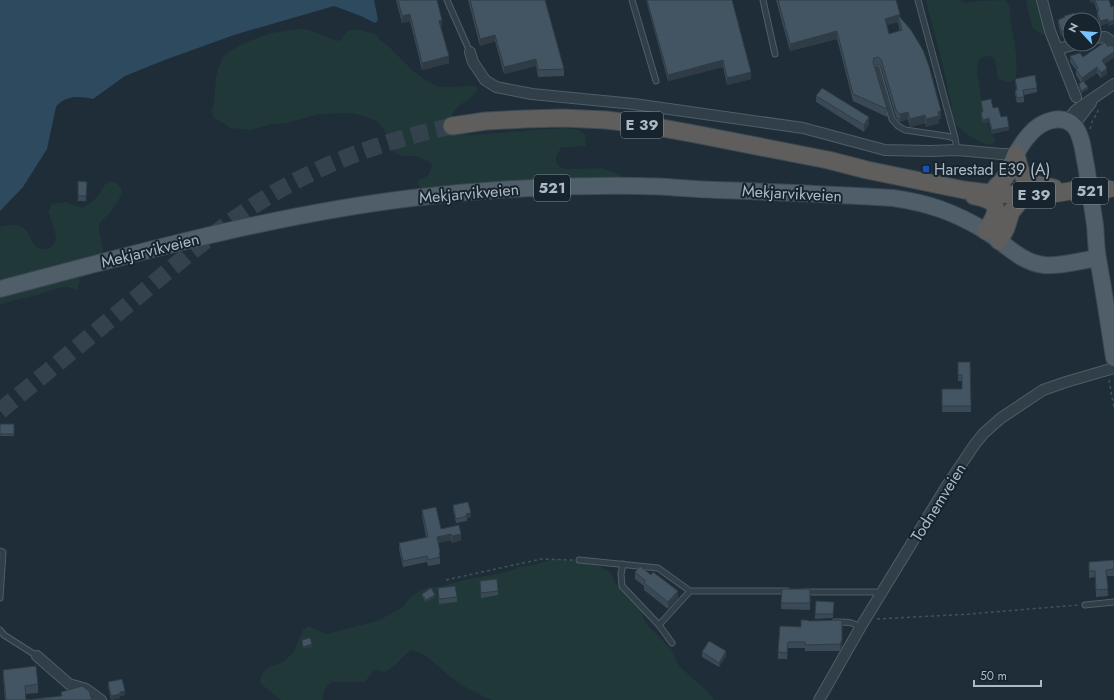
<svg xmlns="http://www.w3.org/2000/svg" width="1114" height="700" viewBox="0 0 1114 700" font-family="Jost,sans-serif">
<rect width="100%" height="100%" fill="#1e2d38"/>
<!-- green -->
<path fill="#203938" d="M926 0H960L966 3 980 1 1005 0C1013 7 1009 15 1011 23 1014 42 1018 57 1016 77 1012 85 1005 82 998 78L995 60 992 57 988 56 983 57 980 59 978 63 977 72 980 90 983 113 991 133 994 136 995 141 992 145C976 143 963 130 950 121 951 112 953 104 949 96 944 63 933 32 926 0Z
M1026 0H1038L1047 33 1042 35 1035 30 1032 27Z
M300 29 309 30 337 41 341 40C343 37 345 34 347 32 353 26 370 33 377 35L379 39 388 46 413 71 427 81 439 87 468 86 478 87C473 101 465 99 456 109 453 112 451 118 449 123L459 133 467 135 564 128 577 129 585 134 586 146 570 147H562C559 150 557 154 556 158 555 171 571 169 579 169 586 168 593 169 601 168L613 172 625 178 582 192 436 202 427 205C419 196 420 193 418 181 427 176 429 177 432 166L430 162 419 157 415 156H402L394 152 391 149 385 132 380 124 376 121 364 116 351 113 319 114 286 123 272 124 250 130 231 128 216 119 213 116 212 111 214 103 216 77 218 69 224 55 240 45 260 37 272 33Z
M111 181C125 186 123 192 117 203 114 207 112 210 109 214 106 217 101 220 99 226 98 230 103 245 103 251L100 255 78 273 80 281 77 290C74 289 70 287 67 287 60 286 44 293 37 295 24 298 12 300 0 305V227C7 225 18 223 25 229 32 235 32 252 46 249 52 248 55 244 56 238L53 225 48 212 52 204 65 202 82 208C89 205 95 199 100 193 103 188 105 183 111 181Z
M556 559 591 562 610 572 616 584 628 596 642 612 644 620 649 627 671 649 678 664 681 668 707 691 714 700H492C481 695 469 690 459 683 443 673 430 653 410 650L395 665 385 672 377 670 373 671 365 682H332C326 686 322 693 323 700H281L260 683V679L264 671 271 666 283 662 293 653 303 630 307 627H311L326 634 377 621 403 607 411 597 421 590 430 587H438L469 579 507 572 519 567 531 566 543 562Z"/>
<!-- water -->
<path fill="#2e4a5f" d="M0 0H374L378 20 375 23 361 16 334 6 234 35 162 61 125 76 93 99C80 96 65 95 56 107L47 149 23 187 0 211Z"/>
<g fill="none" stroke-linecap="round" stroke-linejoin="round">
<!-- trunk-tunnel -->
<path stroke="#33424d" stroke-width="17" stroke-dasharray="17 8" stroke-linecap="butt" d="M0 411C52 368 104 325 156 281 197 247 240 211 288 185 341 156 393 139 452 126"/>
<!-- service casing -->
<g stroke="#4f5d67" stroke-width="7">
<path id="service" d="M447 0 470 52
M632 0 656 81
M763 0 775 54
M918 0 955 138 957 150
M877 68 892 119 898 126 905 130 946 136 955 138
M0 551 3 552 0 598
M579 560 658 568 690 591H787
M623 564 621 574 622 586 659 625 672 643
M803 592H882
M1085 605 1114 602
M835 622C845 622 853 621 860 628
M659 625 690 591
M0 630 4 635 37 656"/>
</g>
<!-- minor casing -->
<g stroke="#4f5d67" stroke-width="12">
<path id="minor" d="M1042 0 1050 31 1076 97
M1094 38 1105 37 1111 41 1114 46
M1058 49 1076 44
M470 52 473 62 485 80 496 87 532 94 634 104 803 128 885 150 930 151 957 150 1001 154H1016
M1066 121 1076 110 1114 84
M1073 126 1091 103
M37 656 69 684 86 689 101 700
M819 700 860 628 946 487 975 444 984 433 1001 418 1043 390 1066 382 1114 368"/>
</g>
<!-- primary casing -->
<g stroke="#3b4852" stroke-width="18">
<path id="primary" d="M1016 154C1020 147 1024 140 1030 134 1040 122 1062 112 1075 127 1083 138 1083 153 1086 165 1089 185 1092 205 1095 225 1096 236 1096 248 1098 259 1104 292 1109 325 1114 358
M0 289C136 253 272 215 412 198 487 189 563 185 639 186 665 186 690 189 716 190 775 192 834 194 893 198 928 203 954 212 984 230 1004 242 1019 262 1044 265 1058 267 1083 260 1098 258"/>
</g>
<!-- trunk casing -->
<g stroke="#3c4a53" stroke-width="19">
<path id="trunk" d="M452 126 486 121 525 119 563 118 606 120 640 124 695 134 828 160 867 170 964 190 998 194 1027 195H1046L1070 191
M1016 154C1019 167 1021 181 1036 184 1042 186 1048 186 1054 188
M996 187C1008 177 1010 168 1016 154
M974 196C1002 201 999 211 986 231
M999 241 1006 228 1011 212 1019 202 1027 195"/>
</g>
<!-- path -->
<path stroke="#3d5655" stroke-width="1.5" stroke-dasharray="3 3" stroke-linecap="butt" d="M1090 129 1092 122 1099 109
M943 170C953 171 965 175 975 174 982 172 989 167 995 163
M1109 380 1114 408
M446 580 541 559 573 560
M877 619 971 614 1079 605"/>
<!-- service -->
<use href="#service" stroke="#313f49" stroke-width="5"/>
<!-- minor -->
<use href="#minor" stroke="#313f49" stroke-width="10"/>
<!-- primary -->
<use href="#primary" stroke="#4f5e69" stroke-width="16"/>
<!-- trunk -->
<use href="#trunk" stroke="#5f5e5c" stroke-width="17"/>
<!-- trunk-bridge casing -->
<g stroke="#3c4a53" stroke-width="19" stroke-linecap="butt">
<path id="trunk-bridge" d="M1070 191 1110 189"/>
</g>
<!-- trunk-bridge -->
<use href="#trunk-bridge" stroke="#5f5e5c" stroke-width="17"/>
</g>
<!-- wall -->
<path fill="#3a4955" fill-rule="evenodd" d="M396 0H437L442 27H441L449 63 422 70 410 21 402 23Z
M468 0H545L564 69V76L538 77 536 66 504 74 495 41 480 46Z
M646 0H732L751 79 727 85 723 67 668 81Z
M776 0H896L900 17 941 119H939V123L926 127 925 123 910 127 908 119 900 122 896 117 881 67 878 64 874 65 887 109V117L853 101 837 39 790 51ZM898 22 900 31 889 34 887 25Z
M1090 0H1109L1111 7 1114 6V24L1108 26V23L1100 26 1097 16V11L1094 2 1091 3Z
M1064 16 1076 19 1070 20V36H1068L1067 34 1061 36 1058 24V20L1064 18Z
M1108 47H1114V57L1105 64 1107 74 1101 78 1097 73 1084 82 1088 89 1081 93 1079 87V84L1081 83 1076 75V70L1070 62V56L1083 57Z
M1015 79 1037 88V92L1024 95V102L1017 103 1015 94V90H1016Z
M816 96 869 124 864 132 816 102Z
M981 101 993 108 1001 117 1009 130 992 134 989 122 983 123 981 116V112H983Z
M87 182 86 201H78V196Z
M958 362H970L971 412H942V389H962V381H958Z
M0 424H14V436H0Z
M453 505 471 517 467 518V521L456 523 453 510Z
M422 510 441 529 461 540 452 543 451 540 438 543 440 559V564L428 566 427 562 403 567 399 549V543L426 537 422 516Z
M1114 560V576H1107L1108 596 1096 597 1095 577 1089 578V562Z
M635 572 678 598 668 609 644 590V586L635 579Z
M480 581 498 591V595L481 598Z
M438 588 457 597V602L439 604Z
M782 589H810V610L781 609Z
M422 594 435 597 426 602 422 596Z
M834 602 833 618 815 619V614Z
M806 620 842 646 840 651H805V648H788L787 659H778V652L801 627Z
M702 652 726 656 719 667 702 657Z
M3 670 38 684V693L26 694V700L61 696V692L92 700H5L3 678Z
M108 682 125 695 120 696V698L111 700 108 687Z"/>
<!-- shaded-wall -->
<path fill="#2f3c45" d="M1091 0H1094V2L1091 3Z
M410 14V21L402 23V16Z
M898 15V22L885 26V19Z
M1108 19V23L1100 26V21Z
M442 20V27H439V21Z
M1114 20V24L1108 26V22Z
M1067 30V34L1061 36V31Z
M837 31V39L790 51V44Z
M1070 31V36H1068V32Z
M495 35V41L480 46V39Z
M1114 52V57L1102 66V60Z
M449 56V63L422 70V63Z
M536 59V66L504 74V67Z
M723 60V67L668 81V75Z
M1097 67V73L1082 83V78Z
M1107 68V74L1101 78V73Z
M751 72V79L727 85V78Z
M1088 87V89L1081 93V91Z
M941 111V119H939V123L926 127V119L938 112Z
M908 112V119L900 122V114Z
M925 115V123L910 127V119Z
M869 117V124L864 132V125Z
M989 118V122L983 123V120Z
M1009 127V130L992 134V130Z
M471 513V517L467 518 466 514Z
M451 534V540L437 543V537Z
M461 534V540L452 543V536Z
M678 591V598L668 609V602Z
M435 595V597L426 602V600Z
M842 640V646L840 651V644Z
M312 644V647L303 649V647Z
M726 651V656L719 667V663Z
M125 691V695L120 696V698L111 700V696L120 692Z"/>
<!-- building -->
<path fill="#435563" stroke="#2f3c45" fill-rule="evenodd" d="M398 0H437L442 20 439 21 449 56 422 63 410 14 402 16Z
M470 0H545L564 69 538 70 536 59 504 67 495 35 480 39Z
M647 0H732L751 72 727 78 723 60 668 75Z
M778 0H896L900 14 898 15 911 30 923 50 929 66 941 111 938 112 939 116 926 119 925 115 910 119 908 112 900 114 896 110 881 59 878 57 874 58 873 62 887 109 853 94 837 31 790 44ZM898 15 902 30 889 34 885 19Z
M1095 0H1109L1111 7 1114 6V20L1108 22V19L1100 21 1097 11H1099Z
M1074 13 1076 19 1084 17 1085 20H1070V31L1068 32 1067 30 1061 31 1058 20 1065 17 1064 16Z
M1105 42 1108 47 1110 45 1114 47V52L1102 60 1107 68 1101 73 1097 67 1082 78 1076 70 1078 68 1070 56 1080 53 1083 57Z
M1035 75 1037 88 1023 90 1024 97 1017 98 1015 90H1017L1015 79Z
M1083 81 1088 87 1081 91 1079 84Z
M822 88 869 117 864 125 816 96Z
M991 99 993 108 998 107 1001 117 1007 116 1009 127 992 130 989 118 983 120 981 112H983L981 101Z
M78 181 87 182 86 196H78Z
M958 362H970L971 406H942V389H962V375H958Z
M0 424H14V434H0Z
M468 502 471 513 466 514 467 516 456 519 453 505Z
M436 507 441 529 459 525 461 534 452 536 451 534 437 537 440 552 439 553 440 557 428 560 427 556 403 561 399 543 428 537 422 510Z
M1114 560V569L1106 570 1108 589 1096 590 1095 571H1089V562Z
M640 566 651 575 653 572 678 591 668 602 644 583 646 581 635 572Z
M497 579 498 591 481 593 480 581Z
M455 586 457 597 439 599 438 588Z
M431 588 435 595 426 600 422 594Z
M782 589H810V603H781Z
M816 601 834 602 833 614H815Z
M801 620H806L809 621 842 620V640L840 644 805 645V642H788L787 653 778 652 780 626 801 627Z
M310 638 312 644 303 647 302 640Z
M709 641 726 651 719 663 702 652Z
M36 666 38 684 25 686 26 700 62 696 61 692 82 686 89 691 92 700H6L3 670Z
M122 679 125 691 120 692V694L111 696 108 682Z"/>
<!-- markers -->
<rect fill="#1a4fb4" stroke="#17242d" stroke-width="1.5" x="922" y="165" width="8" height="8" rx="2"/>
<g text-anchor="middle" stroke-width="4" stroke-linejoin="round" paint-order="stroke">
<!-- shield labels -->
<g fill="#17242d" stroke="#7f8d98" stroke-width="1">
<rect x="621" y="112" width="42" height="26" rx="3"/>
<rect x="534" y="175" width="36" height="26" rx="3"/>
<rect x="1072" y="178" width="36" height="26" rx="3"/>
<rect x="1013" y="182" width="42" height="26" rx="3"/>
</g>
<g font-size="15" font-weight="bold" fill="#abbac6">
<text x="642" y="130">E 39</text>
<text x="552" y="193">521</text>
<text x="1090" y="196">521</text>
<text x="1034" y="200">E 39</text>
</g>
<!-- poi labels -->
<g font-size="16" fill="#abbac6" stroke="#17242d" text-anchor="start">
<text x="934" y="175">Harestad E39 (A)</text>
</g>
<!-- street labels -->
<g font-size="16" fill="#abbac6" stroke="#17242d">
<text transform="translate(469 193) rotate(-5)" y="6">Mekjarvikveien</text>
<text transform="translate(792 193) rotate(3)" y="6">Mekjarvikveien</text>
<text transform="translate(150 250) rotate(-14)" y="6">Mekjarvikveien</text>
<text transform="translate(938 502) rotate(-58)" y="6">Todnemveien</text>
</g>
</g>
<!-- north arrow -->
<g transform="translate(1082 32) rotate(296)"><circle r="19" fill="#17242d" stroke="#52606a"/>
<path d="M0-3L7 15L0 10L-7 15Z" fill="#77c2ff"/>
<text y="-6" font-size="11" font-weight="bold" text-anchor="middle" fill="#abbac6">N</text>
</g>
<!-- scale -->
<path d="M974 680v6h67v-6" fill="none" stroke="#abbac6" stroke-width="2"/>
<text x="980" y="680" font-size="12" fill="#abbac6" stroke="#17242d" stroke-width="3" paint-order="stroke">50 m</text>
</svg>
